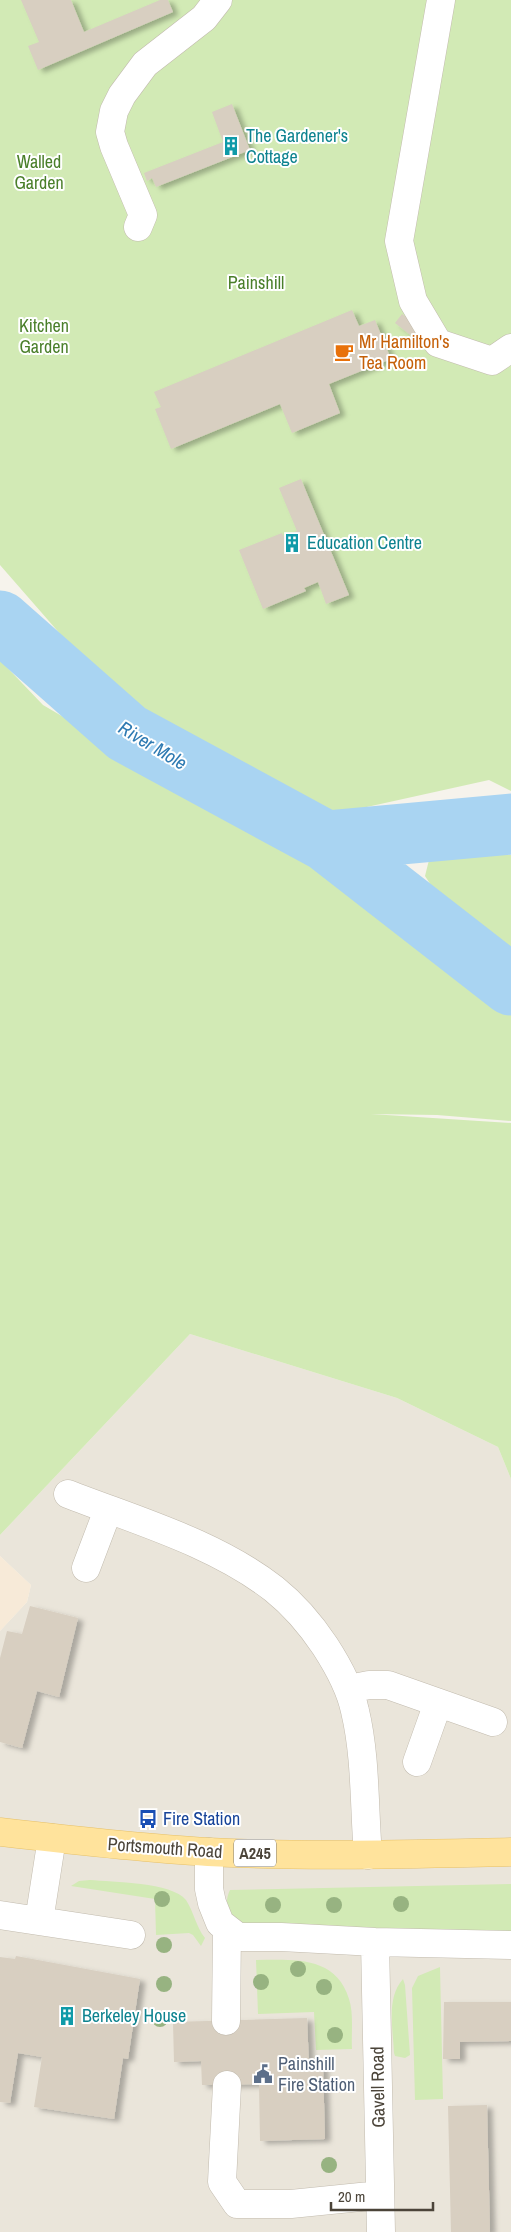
<svg xmlns="http://www.w3.org/2000/svg" width="511" height="2232" viewBox="0 0 511 2232" font-family="'Archivo Narrow',sans-serif">
<defs>
<filter id="shadow"><feDropShadow dx="5.5" dy="3" stdDeviation="2.5" flood-color="#0004"/></filter>
</defs>
<rect width="100%" height="100%" fill="#f6f3ec"/>
<!-- residential -->
<path fill="#eae5da" d="M190 1334 397 1398 498 1447 511 1479V2232H0V1631L27 1602 31 1585 0 1556V1535Z"/>
<!-- commercial -->
<path fill="#f7ead8" d="M0 1556 31 1585 27 1602 0 1631Z"/>
<!-- green -->
<path fill="#d2eab5" d="M0 0H511V791L489 780 317 818 130 714 0 565Z
M0 660 43 705 288 849 511 1003V1121L437 1115 371 1114 511 1123V1479L498 1447 397 1398 190 1334 0 1535Z
M453 853 511 855V959L438 896 425 876 430 856Z
M90 1880C112 1882 172 1882 186 1900 194 1912 196 1927 205 1938L201 1946 193 1935 189 1933 156 1935 155 1899 71 1886 79 1881Z
M511 1884V1933L246 1924C231 1919 222 1906 230 1890Z
M256 1960C292 1960 336 1955 349 1999 354 2014 351 2033 352 2049L316 2050 314 2012 258 2014Z
M440 1967 443 2099 415 2100 412 1988 418 1976Z
M403 1979 405 1985 410 2055 405 2058 395 2056 394 2053C393 2028 386 1998 403 1979Z"/>
<g fill="none" stroke-linecap="round" stroke-linejoin="round">
<!-- river -->
<path stroke="#a9d4f2" stroke-width="61" d="M0 621 127 733 326 841 511 985
M326 841 511 824"/>
</g>
<!-- building -->
<path fill="#d8cfc1" filter="url(#shadow)" d="M21 0H71L84 32 160 0H168L173 12 38 70 28 46 39 42Z
M232 104 250 150 156 187 152 178 147 181 144 173 223 142 212 112Z
M352 310 359 326 375 320 391 359 329 384 340 413 292 433 280 404 171 449 155 409 161 407 154 392Z
M402 314 422 328 414 338 395 323Z
M301 479 349 595 326 604 318 582 304 588 306 591 263 609 239 550 282 533 283 536 297 531 279 488Z
M30 1606 78 1618 59 1697 37 1691 22 1748 0 1742V1658L7 1631 22 1634Z
M16 1956 140 1979 128 2059 123 2058 114 2119 34 2107 42 2057 18 2053 10 2103 0 2102V1957L15 1959Z
M444 2002H511V2041L460 2042V2059H443Z
M307 2018 309 2065H323L325 2139 260 2141 259 2084 202 2085 201 2061 174 2062 173 2022Z
M487 2105 490 2232H451L448 2106Z"/>
<g fill="none" stroke-linecap="round" stroke-linejoin="round">
<!-- minor casing -->
<g stroke="#c2bbae" stroke-width="29">
<path id="minor" d="M441 0 399 241 413 301 438 343 492 361 511 348
M138 227 143 215 114 146 110 132 114 111 122 95 145 64 204 18 218 0
M68 1494C137 1521 215 1543 274 1589 294 1605 311 1625 325 1646 338 1666 350 1687 355 1711 366 1757 364 1807 368 1855
M86 1568 108 1510
M349 1689 369 1685H388L493 1722
M417 1762 438 1703
M209 1852V1889L212 1903 220 1923 238 1937H281L375 1942 511 1945
M0 1915 131 1935
M39 1921 52 1838
M375 1942 381 2232
M226 2021 227 1929
M227 2085 222 2182 237 2204H291L380 2195"/>
</g>
<!-- major casing -->
<g stroke="#e6c16a" stroke-width="29">
<path id="major" d="M0 1832C69 1840 138 1848 208 1852 309 1857 410 1854 511 1852"/>
</g>
<!-- minor -->
<use href="#minor" stroke="#fff" stroke-width="28"/>
<!-- major -->
<use href="#major" stroke="#ffe39c" stroke-width="28"/>
</g>
<!-- trees -->
<g fill="#97b381">
<circle cx="162" cy="1899" r="8"/>
<circle cx="401" cy="1904" r="8"/>
<circle cx="273" cy="1905" r="8"/>
<circle cx="334" cy="1905" r="8"/>
<circle cx="164" cy="1945" r="8"/>
<circle cx="298" cy="1969" r="8"/>
<circle cx="261" cy="1982" r="8"/>
<circle cx="164" cy="1984" r="8"/>
<circle cx="324" cy="1987" r="8"/>
<circle cx="160" cy="2019" r="8"/>
<circle cx="335" cy="2035" r="8"/>
<circle cx="329" cy="2165" r="8"/>
</g>
<!-- icons -->
<defs>
<g id="building-bare" transform="scale(1.5)"><path d="M-4-6H4V6H1V3H-1V6H-4ZM-2.5-4.3h1.7v1.8h-1.7ZM.8-4.3h1.7v1.8H.8ZM-2.5-1h1.7V.8h-1.7ZM.8-1h1.7V.8H.8Z" fill="#0f9aa8" stroke="#fff" stroke-width="2.5" paint-order="stroke"/></g>
<g id="cafe-bare" transform="scale(1.5)"><path d="M-5.5-4.5H6V0H3Q3 3.5 0 3.5H-2.5Q-5.5 3.5-5.5 0ZM3-3.2v2h1.7v-2ZM-6 4.5H4V6H-6Z" fill="#e8710a" stroke="#fff" stroke-width="2.5" paint-order="stroke"/></g>
<g id="bus-bare" transform="scale(1.5)"><path d="M-5-6H5V4H4V6H2V4H-2V6H-4V4H-5ZM-3.5-4V0h7V-4ZM-3.5 1.2v1.5H-2V1.2ZM2 1.2v1.5H3.5V1.2Z" fill="#1a4fb4" stroke="#fff" stroke-width="2.5" paint-order="stroke"/></g>
<g id="civic-bare" transform="scale(1.5)"><path d="M-.6-6.5H3V-4.5H.6V-3L4-1V1h2V6H-6V1h2V-1L-.6-3ZM-1.2 2.5V6h2.4V2.5Z" fill="#5c6f8a" stroke="#fff" stroke-width="2.5" paint-order="stroke"/></g>
</defs>
<g fill-rule="evenodd">
<use href="#building-bare" x="231" y="146"/>
<use href="#cafe-bare" x="344" y="352"/>
<use href="#building-bare" x="292" y="543"/>
<use href="#bus-bare" x="148" y="1819"/>
<use href="#building-bare" x="67" y="2016"/>
<use href="#civic-bare" x="263" y="2074"/>
</g>
<g text-anchor="middle" stroke-width="4" stroke-linejoin="round" paint-order="stroke">
<!-- shield labels -->
<rect fill="#fff" stroke="#817c74" stroke-width="1" x="234" y="1839.5" width="42" height="27" rx="4"/>
<g font-size="16" font-weight="bold" fill="#4b4439">
<text x="255" y="1859">A245</text>
</g>
<!-- culture labels -->
<g font-size="18" fill="#0d838f" stroke="#fff" text-anchor="start">
<text x="246" y="142">The Gardener's<tspan x="246" dy="21">Cottage</tspan></text>
<text x="307" y="549">Education Centre</text>
<text x="82" y="2022">Berkeley House</text>
</g>
<!-- park labels -->
<g font-size="18" fill="#4a7f2a" stroke="#fff">
<text x="39" y="168">Walled<tspan x="39" dy="21">Garden</tspan></text>
<text x="256" y="289">Painshill</text>
<text x="44" y="332">Kitchen<tspan x="44" dy="21">Garden</tspan></text>
</g>
<!-- food labels -->
<g font-size="18" fill="#c56008" stroke="#fff" text-anchor="start">
<text x="359" y="348">Mr Hamilton's<tspan x="359" dy="21">Tea Room</tspan></text>
</g>
<!-- transit labels -->
<g font-size="18" fill="#164399" stroke="#fff" text-anchor="start">
<text x="163" y="1825">Fire Station</text>
</g>
<!-- street labels -->
<g font-size="18" fill="#4b4439" stroke="#fff">
<text transform="translate(165 1848) rotate(4)" y="6">Portsmouth Road</text>
<text transform="translate(378 2087) rotate(-91)" y="6">Gavell Road</text>
</g>
<!-- service labels -->
<g font-size="18" fill="#4e5e75" stroke="#fff" text-anchor="start">
<text x="278" y="2070">Painshill<tspan x="278" dy="21">Fire Station</tspan></text>
</g>
<!-- water labels -->
<g font-size="19" font-style="italic" fill="#2e7ab2" stroke="#fff">
<text transform="translate(153 745) rotate(31)" y="7">River Mole</text>
</g>
</g>
<!-- scale -->
<path d="M331 2202v8h102v-8" fill="none" stroke="#4b4439" stroke-width="2.5"/>
<text x="338" y="2202" font-size="15" fill="#4b4439" stroke="#ffffff" stroke-width="4" paint-order="stroke">20 m</text>
</svg>
